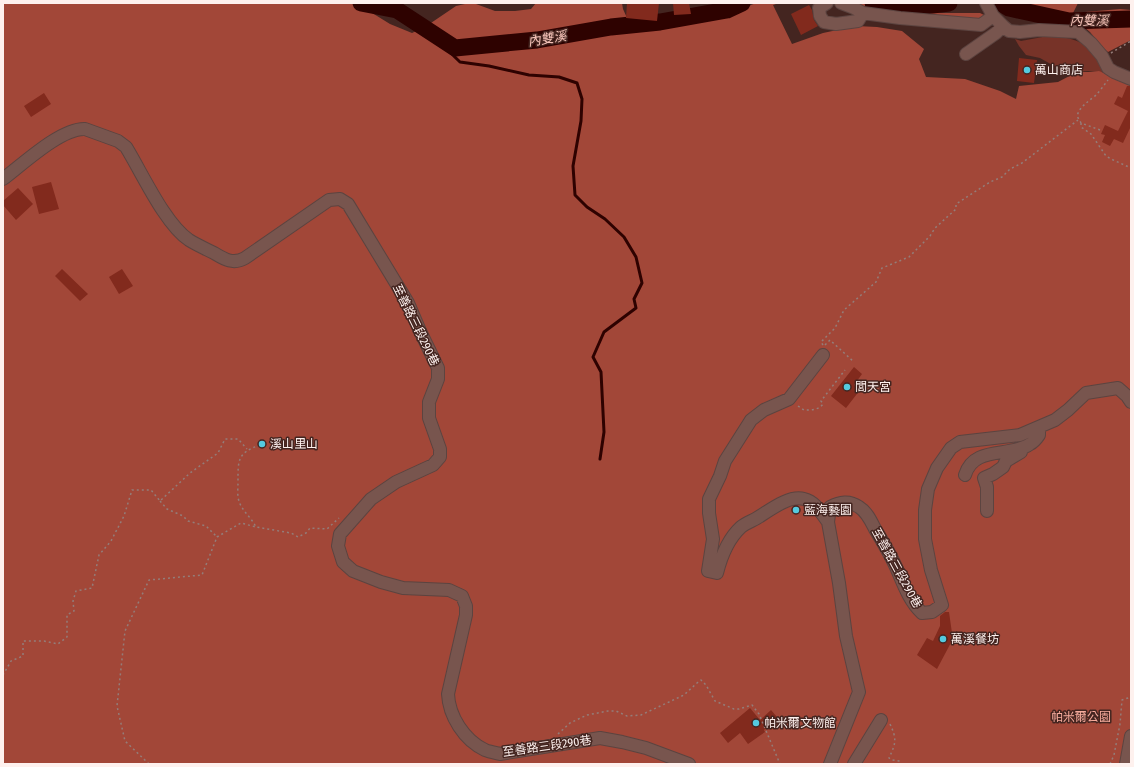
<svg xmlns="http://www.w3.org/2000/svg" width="1134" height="767" viewBox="0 0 1134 767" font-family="'Fira Sans Condensed','Noto Sans TC',sans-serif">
<rect width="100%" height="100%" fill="#442520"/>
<!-- green -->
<path fill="#773328" d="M1048 36C1083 38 1088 44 1105 73 1095 70 1080 70 1070 75L1040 58 1026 55 1019 46 1015 39 1021 41Z"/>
<!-- forest -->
<path fill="#a24738" d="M3 3H356L390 24 412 33 425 27 456 6 465 4H476L495 11H515L531 9 536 3H622L623 9 632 29H644L726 15 756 3H779L773 5 792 44 823 33 856 26 877 27 902 31 924 49 919 59 926 77 965 79 1000 91 1016 99 1019 86 1058 82 1077 72H1088L1099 71 1131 84V764H3Z
M851 3H890L915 11 942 13H980L984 15 982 21 856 5Z
M1011 3H1078L1073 13 1120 9 1131 10V40L1108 52 1103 48 1090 32 1077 21 1059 18Z"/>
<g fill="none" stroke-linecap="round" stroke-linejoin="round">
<!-- stream -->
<path stroke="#2e0200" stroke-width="3" d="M424 27 460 62 489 66 529 75 559 77 577 83 582 99 581 121 573 166 575 195 587 207 605 219 624 237 636 257 642 283 634 299 636 308 604 332 593 357 601 372 604 432 600 459"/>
<!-- river -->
<path stroke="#2e0200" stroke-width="17" d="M361 3 397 10 455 48 537 40 611 27 660 22 727 10 742 3
M873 3 924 6 949 3
M1001 3 1009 8 1069 21 1131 19"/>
</g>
<!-- building -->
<path fill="#822a1d" d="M627 3H659L657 21 626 18Z
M673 3H689L691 14 674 15Z
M809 5 812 10 814 20 818 26 801 35 791 14Z
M1019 58 1037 60 1034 83 1017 81Z
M1127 86H1131V126L1123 143 1114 139 1110 146 1102 142 1105 135 1101 134 1105 125 1118 131 1128 111 1114 104 1118 96 1122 98Z
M44 93 51 104 31 117 24 106Z
M51 182 59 209 39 214 32 187Z
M18 188 33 204 16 220 3 205V201Z
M62 269 88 294 80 301 55 276Z
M122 269 133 286 119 294 109 277Z
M854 367 862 374 854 385 860 390 846 408 831 396Z
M945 612H949L952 633 955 635 937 669 917 655 927 638 933 641 940 626V616Z
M750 708 760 720 771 710 777 717 764 730 765 732 748 744 740 733 728 743 720 733Z"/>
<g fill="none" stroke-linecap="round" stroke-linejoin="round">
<!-- minor casing -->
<g stroke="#5c4440" stroke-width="14">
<path id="minor" d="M827 3 819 8 820 16 824 22 836 24 858 21 863 13
M841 3 854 8 863 13 900 18 981 25 993 16
M986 3 993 16 1003 26 1009 31 1020 32 1039 30 1078 32 1091 43 1102 56 1108 68 1114 72 1131 79
M966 54 996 33 1003 26
M3 179C23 164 61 128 85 129L118 141 126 147C142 173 165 224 189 240 197 245 206 249 214 253 224 259 233 265 245 258L329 200 340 199 348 204 408 303 420 331 438 368V379L429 402V418L440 449V457L433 465 396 482 371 499 340 534 338 546 343 562 353 571 381 582 403 588 449 590 462 596 466 606V615L448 694C449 716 464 740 485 750 490 752 496 753 500 754L600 738 622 742 646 748 689 764
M823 355 789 399 764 410 751 420 725 461 720 476 709 499V513L713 539 708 571 717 573C721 557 729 538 741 527 746 523 752 521 757 518 770 510 789 495 804 499 816 502 821 513 828 522
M965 475C974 445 1010 458 1030 444 1034 442 1037 438 1039 435V428
M987 511V487L984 478 993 474 1003 467 1006 461 1021 452
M830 764 859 692 846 636 839 583 828 522 830 507C840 502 849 500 859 507 867 512 871 521 875 529 883 542 890 554 896 567 903 583 909 601 922 613L932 612 942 605 931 570 925 539V510L928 489 937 468 951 448 960 442 1020 435 1055 420 1068 410 1086 393 1118 388 1127 396 1131 402
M854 764 881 720
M1126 764 1131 736"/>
</g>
<!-- path -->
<path stroke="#947d79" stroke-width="1.5" stroke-dasharray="2 3" stroke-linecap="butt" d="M1111 53 1131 41
M1081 123V127L1091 134 1106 156 1111 159 1131 168
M1100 130 1081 123 1077 116C1080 106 1088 102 1096 95 1100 91 1104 85 1108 80
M823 345 821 342 835 328 844 310 876 282 882 268 909 257 930 236 935 228 956 209V204L990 182 1002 177 1010 169 1022 163 1078 120
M825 345 830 340 854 362
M798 406 804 410C811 410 819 410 823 404L821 401 845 370
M260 445C237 453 238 460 238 483 238 488 237 496 239 501 242 511 251 517 256 527L291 533 298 537 306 533 310 528 327 529 339 518
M160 501 167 509 183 516 188 521 206 526 217 537
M3 675 11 661 23 656V641H44L58 644 67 637V615L74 611 73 601 76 591 92 588 99 555 111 541 124 516 132 490H151L160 501 190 473 218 453 225 439H238L247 449
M890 724C897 739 896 743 889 758L892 760 899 761 900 764
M558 734 570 723 587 715 608 711H616L627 716 641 715 684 695 697 683 701 680 706 685 715 701 734 709H739L752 705 759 714 780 764
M149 764 125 741 117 706 125 631 149 580 202 575 217 537 241 523 256 527
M1110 764 1114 755 1120 724 1122 700 1131 697"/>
<!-- minor -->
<use href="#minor" stroke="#78554e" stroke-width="12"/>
</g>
<!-- markers -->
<g fill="#55cadf" stroke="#442520" stroke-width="1.5">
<circle cx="1027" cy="70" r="4"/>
<circle cx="847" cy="387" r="4"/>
<circle cx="262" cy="444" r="4"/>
<circle cx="796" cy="510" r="4"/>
<circle cx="943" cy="639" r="4"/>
<circle cx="756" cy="723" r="4"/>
</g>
<g text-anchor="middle" stroke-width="3" stroke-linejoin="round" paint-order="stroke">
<!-- poi labels -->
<g font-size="12" fill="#fef1ee" stroke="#442520" text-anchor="start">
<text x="1035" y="74">萬山商店</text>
<text x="855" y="391">閭天宮</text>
<text x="270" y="448">溪山里山</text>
<text x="804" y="514">藍海藝園</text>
<text x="951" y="643">萬溪餐坊</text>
<text x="764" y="727">帕米爾文物館</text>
</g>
<!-- street labels -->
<g font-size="12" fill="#fef1ee" stroke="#442520">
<text transform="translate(416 325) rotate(64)" y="4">至善路三段290巷</text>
<text transform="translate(897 568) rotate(61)" y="4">至善路三段290巷</text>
<text transform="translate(547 746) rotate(-8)" y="4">至善路三段290巷</text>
</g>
<!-- park labels -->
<g font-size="12" fill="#f8ac9d" stroke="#442520">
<text x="1081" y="721">帕米爾公園</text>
</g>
<!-- water labels -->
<g font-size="13" font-style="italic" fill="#f6c3b8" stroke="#442520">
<text x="1089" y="25">內雙溪</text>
<text transform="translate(547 38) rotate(-9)" y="5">內雙溪</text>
</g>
</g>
<!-- border -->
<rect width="1134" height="767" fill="none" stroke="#fef1ee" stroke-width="8"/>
</svg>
